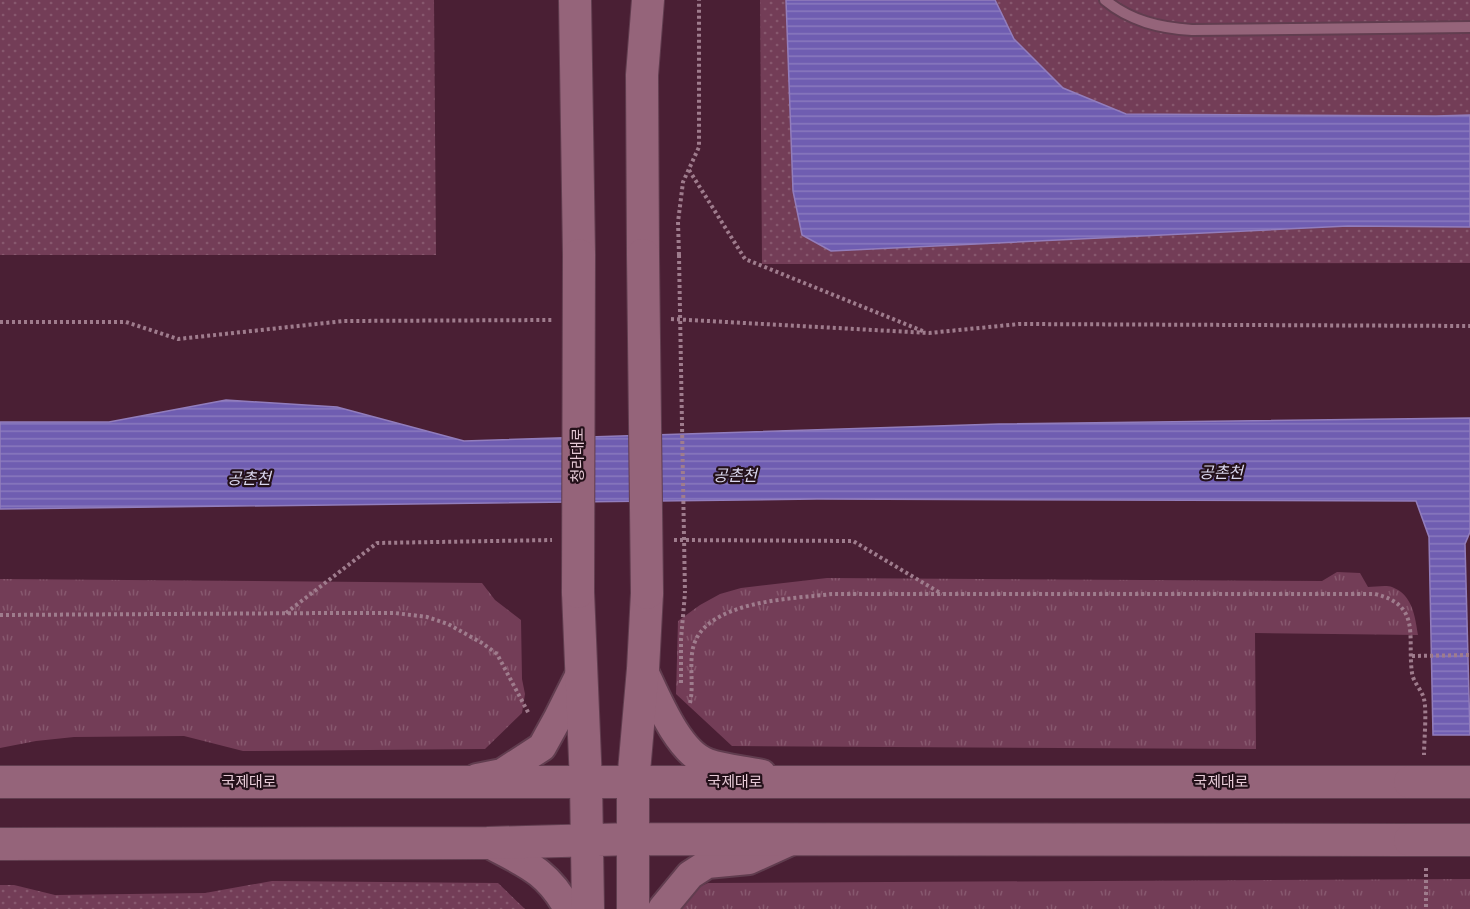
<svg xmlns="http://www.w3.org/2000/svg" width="1470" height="909" viewBox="0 0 1470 909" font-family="Literata,'Noto Sans KR',serif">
<defs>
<pattern id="grass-dots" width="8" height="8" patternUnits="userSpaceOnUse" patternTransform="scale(1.5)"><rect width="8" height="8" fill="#733d57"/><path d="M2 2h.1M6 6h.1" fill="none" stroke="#87586e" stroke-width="1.8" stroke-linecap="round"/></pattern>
<pattern id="park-tufts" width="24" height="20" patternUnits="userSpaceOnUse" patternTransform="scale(1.5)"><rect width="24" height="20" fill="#733d57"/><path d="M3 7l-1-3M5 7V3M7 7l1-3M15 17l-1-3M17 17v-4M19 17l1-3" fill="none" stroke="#87586e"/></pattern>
<pattern id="water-rules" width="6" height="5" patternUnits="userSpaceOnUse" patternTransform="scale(1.5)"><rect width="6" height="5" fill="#6f5db1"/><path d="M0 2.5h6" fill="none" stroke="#8a7abe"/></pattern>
</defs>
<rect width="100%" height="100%" fill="#4a1f34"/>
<!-- grass -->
<path fill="url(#grass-dots)" d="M0 0H434L436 255H0Z
M760 0H1470V263L762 264Z
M272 881 498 883 525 909H0V885H14L55 895 205 893Z"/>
<!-- park -->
<path fill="url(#park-tufts)" d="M1337 572 1360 573 1368 587C1375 587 1386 585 1392 587 1413 595 1415 617 1418 635L1255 633 1256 749 732 746 676 694 678 621 700 605 720 594 741 588 827 578 1322 581Z
M0 579 482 583 495 600 521 620 522 679 525 694 522 713 485 749 243 751 184 736 74 737 36 741 0 748Z
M1470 879V909H672L694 889 708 883Z"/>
<!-- water -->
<path fill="url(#water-rules)" stroke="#927dbc" stroke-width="1.5" d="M786 0H995L1014 39 1063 88 1126 114 1436 116 1470 115V227L1348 226 831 251 802 235 793 191Z
M226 400 337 407 464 441 999 424 1470 418V532L1465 544 1470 735H1433L1429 537 1416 501 817 499 0 509V422H109Z"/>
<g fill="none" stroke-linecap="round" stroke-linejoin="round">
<!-- service casing -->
<g stroke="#613d4f" stroke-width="14">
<path id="service" d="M1105 0C1130 21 1160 28 1192 30L1470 27"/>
</g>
<!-- tertiary casing -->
<g stroke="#613d4f" stroke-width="32">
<path id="tertiary" d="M643 669C656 696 678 753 708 763 725 769 745 770 762 774
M477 778 502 773 542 747 558 718 581 672
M487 843C524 863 547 870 568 909
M662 909 690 875 707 864 749 860 793 840"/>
</g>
<!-- secondary casing -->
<g stroke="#613d4f" stroke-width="34">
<path id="secondary" d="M575 0 579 255
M643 255 642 75 648 0
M578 592 586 783 588 909
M0 782H1410
M0 844 487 843 633 839 1410 840
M633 909V783L643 669 647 593"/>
</g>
<!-- path -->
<path stroke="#9f7c8d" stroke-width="4" stroke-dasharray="3 3" stroke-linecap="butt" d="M689 170 745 259 925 332
M679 255 678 222 683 182 699 147V0
M671 319 929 333 1019 324 1470 326
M0 322H126L178 339 344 321 552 320
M674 540 853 541 942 594
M286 613 377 543 552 540
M0 615 332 613H395L427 617 448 624 482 643 497 654 529 714
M1412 656 1470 655
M681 683V639L685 593
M690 703C694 685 689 666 693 648 704 600 793 599 832 594H1375C1422 605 1407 637 1412 673 1413 682 1422 690 1424 699 1427 711 1424 741 1424 755
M1426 868V909"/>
<!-- service -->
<use href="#service" stroke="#95647a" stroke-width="10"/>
<!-- tertiary -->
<use href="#tertiary" stroke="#95647a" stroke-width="28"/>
<!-- secondary -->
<use href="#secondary" stroke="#95647a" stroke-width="32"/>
<!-- secondary-bridge casing -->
<g stroke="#613d4f" stroke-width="34" stroke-linecap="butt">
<path id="secondary-bridge" d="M643 255 647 593
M578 592 579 255
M1410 782H1470
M1410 840H1470"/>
</g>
<!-- path-bridge -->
<path stroke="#9f7c8d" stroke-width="4" stroke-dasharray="3 3" stroke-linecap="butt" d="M679 255 685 593"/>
<!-- secondary-bridge -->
<use href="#secondary-bridge" stroke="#95647a" stroke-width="32"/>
</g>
<g text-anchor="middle" stroke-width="4.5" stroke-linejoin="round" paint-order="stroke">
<!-- street labels -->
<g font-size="15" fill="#e5c9d5" stroke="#24111a">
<text transform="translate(578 455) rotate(-90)" y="5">청라대로</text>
<text x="249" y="787">국제대로</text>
<text x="735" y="787">국제대로</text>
<text x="1221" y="787">국제대로</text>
</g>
<!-- water labels -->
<g font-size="16" font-style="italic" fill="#d9d6ed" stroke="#24111a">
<text x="1221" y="478">공촌천</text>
<text x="735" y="481">공촌천</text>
<text x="249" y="484">공촌천</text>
</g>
</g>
</svg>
